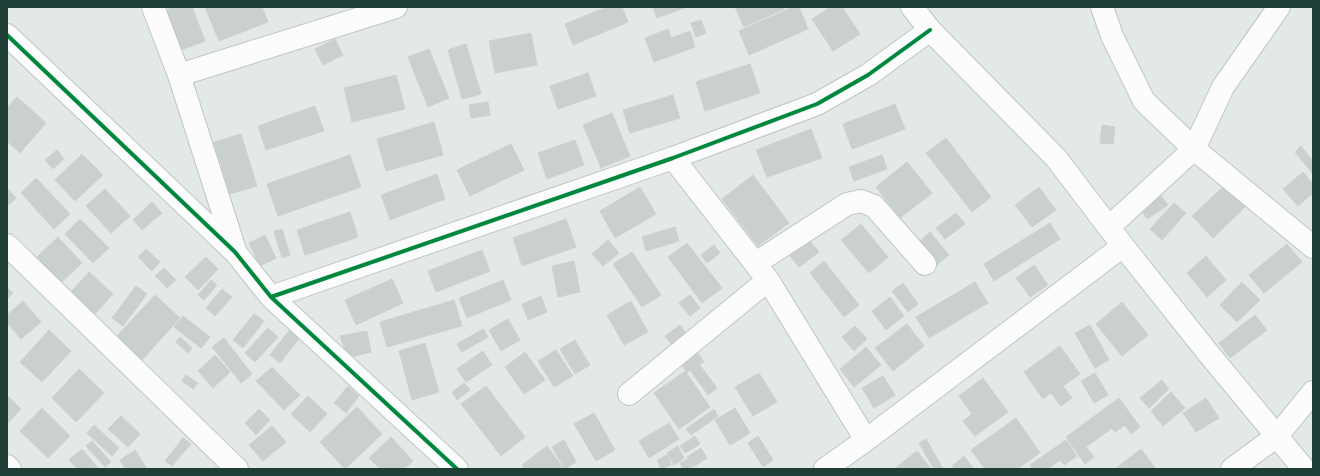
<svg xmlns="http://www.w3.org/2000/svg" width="1320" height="476" viewBox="0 0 1320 476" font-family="'Noto Sans',sans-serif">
<rect width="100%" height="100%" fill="#e3e9e6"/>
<!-- building -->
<path fill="#cad0ce" stroke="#ccd2cf" d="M174 7H192L205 41 178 51 164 11Z
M205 7H262L268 22 219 41Z
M607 7H622L628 22 573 45 565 24Z
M653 7H687L657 18Z
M735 7H783L784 9 744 27Z
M793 7H799L808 29 749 55 739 31Z
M831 7H842L860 34 833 51 812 19Z
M701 20 706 33 696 37 691 23Z
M668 29 671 38 690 31 695 47 654 62 645 38Z
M531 33 537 65 495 73 489 41Z
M335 39 343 55 323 65 315 49Z
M466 44 481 94 462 99 448 50Z
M429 49 449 98 428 107 408 57Z
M750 64 760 93 705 111 696 82Z
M588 73 596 96 558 109 550 86Z
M396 75 405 109 352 122 344 88Z
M673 95 680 118 630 133 623 110Z
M17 97 46 123 20 153 7 141V108Z
M488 102 490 115 471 118 469 105Z
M895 104 905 129 852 149 843 124Z
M315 106 324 131 266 150 258 126Z
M612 113 630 156 601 168 583 125Z
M434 122 443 155 386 171 377 139Z
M1102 125 1115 127 1113 144 1100 143Z
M811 129 822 158 767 177 756 150Z
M241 134 257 186 230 194 214 142Z
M946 138 991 197 972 212 926 153Z
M575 140 584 165 547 179 538 153Z
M511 144 524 170 470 196 457 170Z
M1301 146 1313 161V174L1295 152Z
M57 150 64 159 53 169 45 160Z
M82 154 103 175 75 201 55 180Z
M350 155 361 187 278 216 267 184Z
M882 155 887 169 854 181 849 167Z
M907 162 932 193 900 218 876 187Z
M1303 172 1313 184V193L1298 206 1283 189Z
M437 174 445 199 390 220 381 195Z
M753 175 789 223 758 246 722 199Z
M36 178 70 214 54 229 21 193Z
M1225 185 1245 207 1213 238 1192 216Z
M640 187 656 214 615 238 600 211Z
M1039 187 1056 210 1032 227 1015 205Z
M7 188 16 198 7 206Z
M105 189 130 216 111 233 86 206Z
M1159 193 1168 205 1147 219 1139 207Z
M152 202 162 213 142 230 133 220Z
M1174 203 1186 213 1162 240 1150 229Z
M350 212 358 237 305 255 297 230Z
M956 213 965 224 945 239 936 228Z
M80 219 109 248 93 263 65 234Z
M566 219 576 247 522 266 513 238Z
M1050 223 1060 239 994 281 984 264Z
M861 224 888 257 869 273 841 240Z
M675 227 679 241 646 251 642 237Z
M282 229 290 255 282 258 274 231Z
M930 232 949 255 937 265 919 242Z
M265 235 276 258 260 266 249 243Z
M58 237 82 263 61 283 37 257Z
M608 240 619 253 603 266 592 254Z
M810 241 819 252 799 267 790 256Z
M687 243 722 288 702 303 668 257Z
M1287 244 1302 262 1264 293 1249 275Z
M714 245 720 253 707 263 701 255Z
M146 249 160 262 152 271 138 257Z
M482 250 490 271 436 292 428 271Z
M632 252 661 295 642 307 613 264Z
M1206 256 1226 280 1207 297 1187 273Z
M206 257 218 269 198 290 185 277Z
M574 261 580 292 558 297 552 266Z
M824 261 859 305 844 317 810 273Z
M1034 265 1048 285 1030 297 1016 278Z
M164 268 176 280 167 288 155 276Z
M89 272 113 294 94 315 70 293Z
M392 279 403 303 356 325 345 300Z
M211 280 217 285 204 300 198 295Z
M503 280 511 300 467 318 459 298Z
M975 282 988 303 929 338 916 317Z
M1242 282 1260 300 1237 322 1220 305Z
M903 283 918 304 908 312 892 291Z
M136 286 147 294 123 326 112 318Z
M7 287 13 293 7 299Z
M222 289 232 297 215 316 206 308Z
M155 295 180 318 142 360 117 336Z
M690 295 700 308 690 316 679 303Z
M541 296 547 312 528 320 522 304Z
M890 297 904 316 886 330 872 311Z
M454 300 462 326 387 347 380 322Z
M23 301 41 322 21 339 7 323V315Z
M631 301 648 332 624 345 607 315Z
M1122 302 1148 335 1122 356 1096 324Z
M254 314 264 321 243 348 233 340Z
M1255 315 1267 330 1230 358 1219 343Z
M183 316 210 337 201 348 174 327Z
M508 319 520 340 501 351 489 330Z
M907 324 924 346 893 371 875 348Z
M680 325 686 333 671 344 665 336Z
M1090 325 1109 360 1095 368 1075 333Z
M855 326 867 339 854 351 842 337Z
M268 328 278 337 255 362 245 353Z
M291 328 301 336 280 363 270 355Z
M483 329 488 337 462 352 457 344Z
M49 330 71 351 42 382 20 362Z
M367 331 371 352 348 358 340 336Z
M180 337 192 348 188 353 176 342Z
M224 338 252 374 241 383 212 347Z
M575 340 590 365 575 374 560 349Z
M425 343 439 392 412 400 399 351Z
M1060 346 1080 374 1063 386 1072 398 1061 406 1051 393 1043 399 1024 372Z
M866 347 881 365 854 387 840 369Z
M556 350 573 376 554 387 538 361Z
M483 351 492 365 466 382 457 369Z
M525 352 545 380 524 394 505 367Z
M698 353 704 362 699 364 717 388 708 395 690 370 687 373 681 364Z
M215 355 230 372 213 388 198 371Z
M272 367 300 395 284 410 256 381Z
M79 369 104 393 76 422 52 398Z
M685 371 710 407 679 429 654 393Z
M759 373 777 402 753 416 735 387Z
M1095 373 1108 395 1094 403 1081 381Z
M186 375 198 383 193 389 182 381Z
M883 376 895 395 874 408 862 388Z
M983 378 1008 412 975 436 963 421 972 414 959 396Z
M1162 380 1169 389 1149 408 1140 398Z
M464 383 470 390 457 400 452 392Z
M348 386 359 396 346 413 334 403Z
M486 386 525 437 501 456 461 404Z
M1171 392 1185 408 1163 426 1151 411Z
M7 395 21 409 7 424Z
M308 396 327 414 310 432 291 414Z
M1119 398 1140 427 1131 434 1125 425 1115 432 1112 428 1086 447 1094 457 1085 464 1066 437Z
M1206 398 1219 418 1196 432 1183 413Z
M357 407 382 434 345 469 320 442Z
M42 408 70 436 48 458 20 431Z
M735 408 750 433 730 445 715 420Z
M259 409 270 420 256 435 245 423Z
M714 409 718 416 691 435 686 429Z
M594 413 615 450 596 461 574 424Z
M121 416 140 434 128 447 108 429Z
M1016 418 1040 453 1017 469H985L971 450Z
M669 423 679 439 649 458 639 441Z
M94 425 119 448 112 456 87 433Z
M272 426 286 442 263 461 249 445Z
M695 436 700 444 685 453 680 446Z
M758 436 773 460 763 467 748 443Z
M391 437 413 461 404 469H380L369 458Z
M183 438 191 444 172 466 165 461Z
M926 439 943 469H934L919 443Z
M564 440 576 462 565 469 552 447Z
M1066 440 1077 456 1064 465 1060 460 1048 469H1033L1030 465Z
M92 441 111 462 105 467 86 446Z
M547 446 564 469H525L522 465Z
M678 446 684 458 674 465 667 453Z
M701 448 707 458 693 467 687 457Z
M82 449 99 469H78L69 460Z
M1141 449 1156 469H1115Z
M135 450 147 469H125L120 460Z
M917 451 931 469H894Z
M667 455 671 465 661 469 657 460Z
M964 456 974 469H954L952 466Z
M688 459 692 469H683L680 463Z"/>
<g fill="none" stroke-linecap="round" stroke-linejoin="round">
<!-- street casing -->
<g stroke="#c0c6c3" stroke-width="24">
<path id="street" d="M153 7 179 75 235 250
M912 7 930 30 1056 158 1123 246 1208 353 1304 469
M1102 7 1112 36 1144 101 1194 149 1313 247
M7 35 235 252 271 297 457 469
M179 75 396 7
M673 158 768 280 866 440
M1109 227 1194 149 1223 87 1279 7
M7 245 237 469
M756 263 847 204 861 201 874 206 925 264
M271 297 673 158 817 104 868 75 930 30
M629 394 768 280
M7 466 10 469
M825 469 866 440 1123 246
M1232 469 1277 436 1313 392"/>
</g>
<!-- street -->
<use href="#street" stroke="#fbfcfb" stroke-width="22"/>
<!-- cycleway casing -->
<g stroke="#f1f9f5" stroke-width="6">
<path id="cycleway" d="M7 35 235 252 271 297 457 469
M271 297 673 158 817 104 868 75 930 30"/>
</g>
<!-- cycleway -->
<use href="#cycleway" stroke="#00873e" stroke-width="4"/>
</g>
<!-- border -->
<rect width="1320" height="476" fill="none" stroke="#1f3e37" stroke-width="16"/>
</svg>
